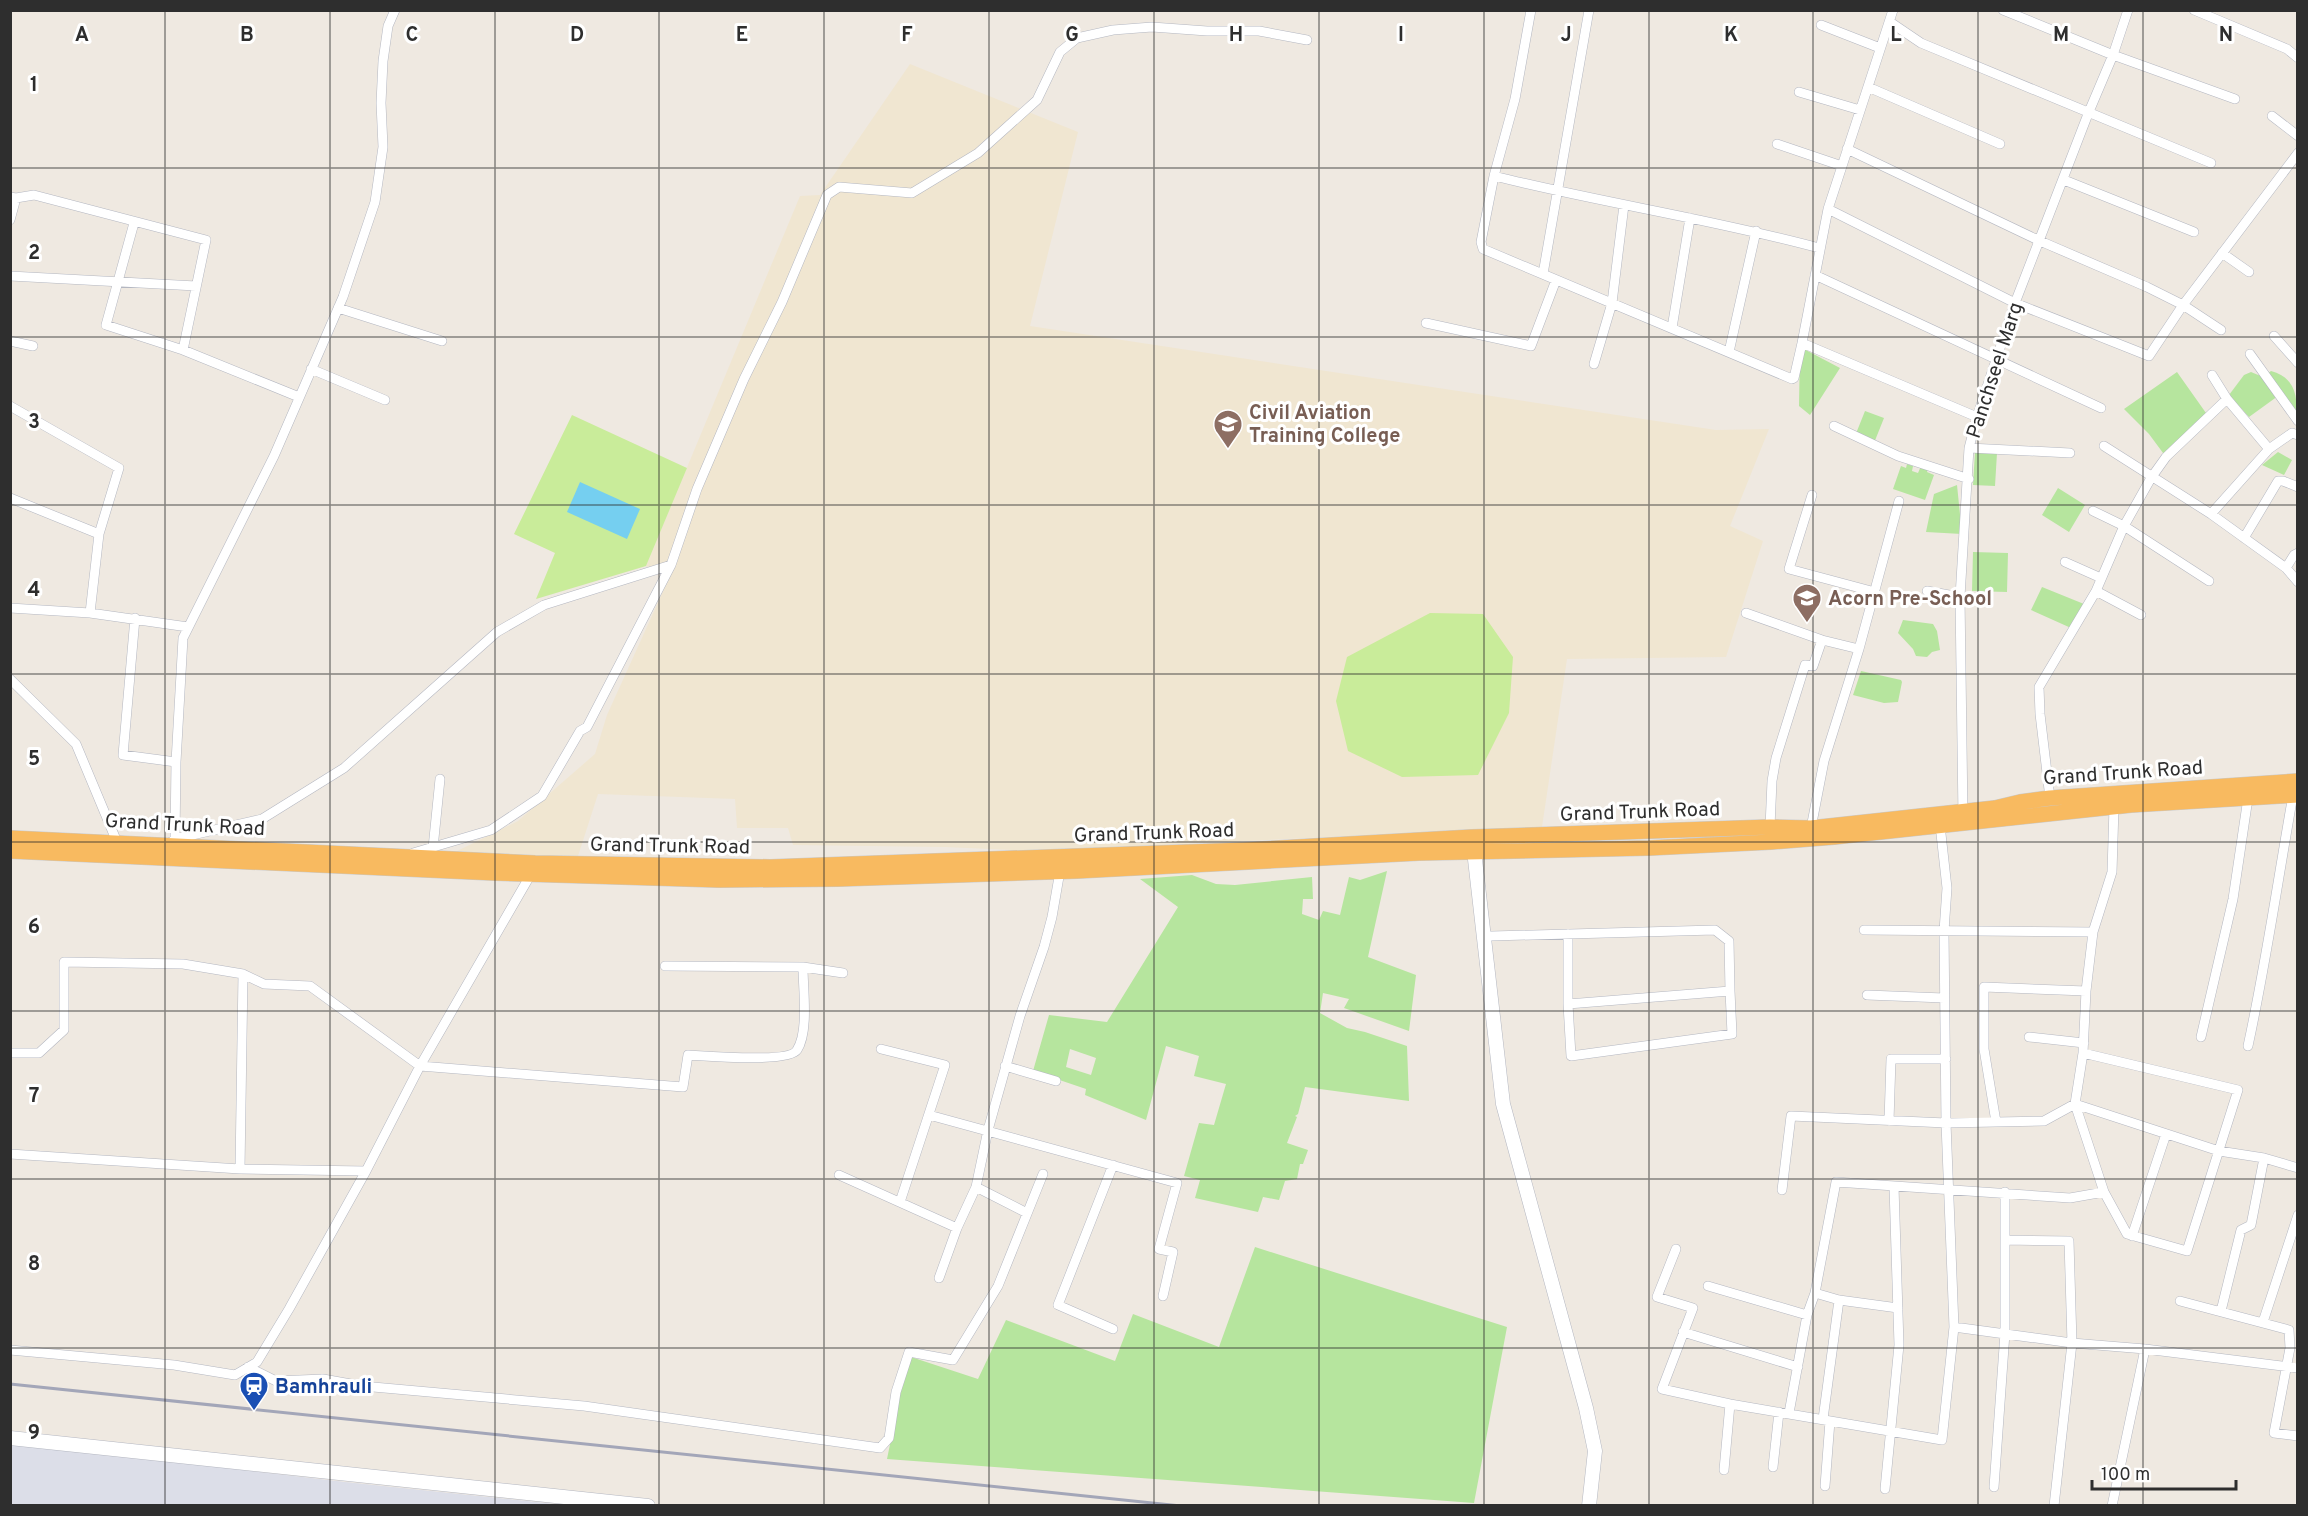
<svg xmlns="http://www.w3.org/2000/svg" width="2308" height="1516" viewBox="0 0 2308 1516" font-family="Overpass,sans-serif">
<rect width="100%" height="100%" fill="#efe9e1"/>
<!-- education -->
<path fill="#f0e6d1" d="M910 64 1078 132 1030 326 1716 430 1769 429 1730 526 1763 541 1726 657 1567 659 1542 827 1033 851 945 847 793 845 788 828H737L735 799 598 794 578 856 449 855 518 821 595 754 607 715 670 576 646 566 800 196 820 195Z"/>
<!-- airport -->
<path fill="#dcdee8" d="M11 1443 345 1482 565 1505 11 1506Z"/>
<!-- green -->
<path fill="#b6e59e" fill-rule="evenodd" d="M1800 347 1840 368 1810 415 1799 406Z
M2271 371C2296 378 2297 396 2297 418L2278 396 2249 417 2229 395 2244 375 2251 372 2263 377Z
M2177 372 2206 413 2166 457 2149 434 2124 409Z
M1865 411 1884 418 1874 443 1855 436Z
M1975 452 1997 453 1995 486 1973 485Z
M2278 452 2292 460 2284 475 2262 465Z
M1907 464 1913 466 1912 471 1918 473 1921 466 1928 469 1927 472 1934 475 1925 500 1893 489 1901 466 1906 468Z
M1957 485 1962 534 1926 532 1934 494Z
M2058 488 2085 505 2069 532 2042 515Z
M1973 552 2008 553 2007 592 1972 591Z
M2042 587 2084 604 2071 628 2031 610Z
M1903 620 1933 624 1937 631 1940 650 1932 652 1927 657 1916 656 1913 649 1898 633Z
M1861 671 1901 680 1902 682 1898 702 1884 703 1853 695Z
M1387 871 1368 957 1416 975 1409 1031 1344 1008 1349 999 1323 993 1320 1013 1347 1028 1365 1032 1407 1046 1409 1101 1305 1087 1298 1114 1295 1116 1297 1117 1287 1143 1308 1150 1303 1164H1300L1297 1179 1285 1181 1279 1200 1263 1197 1258 1212 1195 1198 1200 1180 1184 1176 1199 1123 1214 1125 1226 1084 1194 1076 1199 1056 1166 1046 1146 1120 1085 1095 1086 1089 1033 1071 1049 1015 1107 1022 1178 907 1140 879 1192 875 1216 884 1235 885 1312 877 1313 899H1303L1302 914 1319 920 1323 911 1340 915 1349 877 1360 880ZM1070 1049 1096 1058 1091 1075 1066 1067Z
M1255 1247 1507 1327 1474 1503 887 1459 908 1356 978 1379 1006 1320 1115 1361 1133 1314 1219 1347Z"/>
<!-- pitch -->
<path fill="#c9ec9a" d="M572 415 687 468 646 566 536 599 555 553 514 534Z
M1430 613 1483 614 1513 657 1509 713 1478 775 1402 777 1348 751 1336 701 1347 657Z"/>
<!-- water -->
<path fill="#75cff0" d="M580 482 640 509 627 539 567 512Z"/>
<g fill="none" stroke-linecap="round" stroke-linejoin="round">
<!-- minor casing -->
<g stroke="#b4b7c1" stroke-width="10">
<path id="minor" d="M1531 10 1515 99 1494 176 1481 242 1483 249 1792 379 1794 378 1802 343
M1893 10 1828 209 1802 343 1977 417
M2003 10 2113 55 2235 99
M2194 10 2287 49 2298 58
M1890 22 1921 43 2211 163
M1821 25 1880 48
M1868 87 2000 144
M1799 92 1860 110
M2272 116 2298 136
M1777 144 1842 166
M1847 149 2040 241 2147 287 2183 305 2221 330
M1494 176C1602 203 1712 219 1819 248
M2064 180 2194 232
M10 197 16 198 34 195 206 240 183 350 299 397
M1828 209 2015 303 2149 356 2183 305 2298 153
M10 220 16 198
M134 223 106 325 183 350
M2222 253 2249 272
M1543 274 1589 10
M1815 275 2101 408
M10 276 196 286
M338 308 442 341
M1426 323 1531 346 1556 280
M1672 328 1690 218
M2274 336 2298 363
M10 341 33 346
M1729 352 1756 231
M2250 354 2298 421
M1594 364 1612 303 1624 205
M311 369 385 400
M2212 375 2227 399 2269 449
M10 406 119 468 99 534 90 613
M1834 426 1898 456 1969 479
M2104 446 2211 514 2286 568 2298 582
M1969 448 2070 453
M1812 495 1789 569 1875 592
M10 498 99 534
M2093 511 2124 526 2209 581
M2211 514 2269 449 2292 433 2298 435
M2244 538 2278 481H2283L2298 487
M2065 562 2101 578
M2286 568 2294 555 2298 553
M1927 591 1960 597
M2096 591 2141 615
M10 608 90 613 188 627
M1746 613 1822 640 1859 649
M135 618 123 755 176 762
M10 679 76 744 117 842
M2050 798 2040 714 2039 687 2096 591 2124 526 2151 478 2166 457 2227 399
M1963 817 1960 597 1969 448 1977 417 2015 303 2088 114 2113 55 2128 10
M1940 825 1947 888 1944 931 1946 1123 1954 1327 2072 1343 2145 1349 2298 1368
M1770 827 1772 781 1776 758 1805 665 1813 666 1822 640
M1811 828 1824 761 1859 649 1899 501
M175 839 176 762 183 638 274 456 343 297 375 202 383 147 381 103 383 61 388 26 395 10
M170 843 175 839 262 819 344 768 497 632 544 605 671 565
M433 848 440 779
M413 853 491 830 542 796 580 731 587 727 671 565 697 489 744 379 782 302 827 195 839 187 912 193 978 153 1037 100 1060 52 1077 38 1113 30 1152 27 1207 31H1259L1307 40
M1864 930 2093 932
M1484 936H1492L1715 930 1729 941 1730 991 1568 1004V934
M665 966 803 967 843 973
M1867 995 1944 998
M1568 1004 1571 1056 1732 1034 1730 991
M2029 1037 2084 1043
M2201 1037 2233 899 2248 798
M2248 1046C2266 963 2278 879 2293 795
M881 1049 945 1065 900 1202
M10 1053H39L64 1030V962L183 964 243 974 264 984 310 986 420 1066 683 1087 688 1055C706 1056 789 1063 797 1050 809 1032 803 989 803 967
M2083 1053 2238 1090 2187 1251 2127 1234 2104 1192 2075 1104 2083 1053 2086 991 2093 932 2112 872 2114 807
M1005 1066 1056 1081
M929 1115 1177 1183 1159 1249 1173 1252 1163 1296
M1889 1121 1891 1059H1946
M1996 1122 1984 1049V987L2086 991
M10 1154 240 1169 366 1171
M1113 1165 1058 1305 1113 1329
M240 1169 243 974
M839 1175 957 1228
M976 1187 1027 1213
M1782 1190 1791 1116 1946 1123 2044 1121 2075 1104 2219 1151 2264 1158 2298 1168
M2132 1236 2166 1134
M2006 1240 2069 1241 2072 1343 2054 1506
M1676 1249 1657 1297 1693 1308 1662 1389 1730 1404 1942 1440 1954 1327
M939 1278 957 1228 976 1187 988 1130 1020 1016 1044 947 1052 917 1060 871
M1708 1286 1807 1315
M1815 1293 1839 1300 1898 1308
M2180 1301 2289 1330 2290 1348 2274 1433 2298 1436
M2221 1311 2241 1230 2251 1225 2264 1158
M2263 1322 2298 1215
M1683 1332 1798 1367
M10 1350 174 1365 235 1375 257 1362 289 1309 366 1171 420 1066 531 874
M248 1367 276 1381 323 1379 362 1386 584 1406 880 1448 889 1438 896 1392 909 1352 953 1360 998 1286 1043 1174
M1789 1413 1807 1315 1815 1293 1836 1182 2070 1198 2104 1192
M1823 1419 1839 1300
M1773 1467 1779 1412
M1724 1470 1730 1404
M1825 1486 1830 1421
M1994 1487 2005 1333V1192
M1885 1489 1899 1345 1894 1187
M2112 1506 2145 1349"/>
</g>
<!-- secondary casing -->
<g stroke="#b4b7c1" stroke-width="15">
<path id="secondary" d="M1473 842 1503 1104 1586 1408 1595 1451 1589 1506
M10 1438 648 1506"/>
</g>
<!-- trunk casing -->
<g stroke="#c9c9c9" stroke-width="16">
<path id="trunk" d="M10 838 535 863 770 867 1244 850 1472 837 1770 827 1811 828 1995 808 2020 802 2050 798 2298 781
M10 851 495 873 719 880 838 879 1077 871 1419 853 1649 848 1771 842 1834 837 2131 805 2298 795"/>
</g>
<!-- minor -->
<use href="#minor" stroke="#fff" stroke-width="9"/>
<!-- secondary -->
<use href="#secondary" stroke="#fff" stroke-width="14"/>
<!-- trunk -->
<use href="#trunk" stroke="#f8ba60" stroke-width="15"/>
<!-- rail -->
<path stroke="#a3a6b8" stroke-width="3" d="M10 1384 1181 1506"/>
</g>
<!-- grid -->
<path fill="none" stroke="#2e2e2e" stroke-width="1.5" stroke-opacity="0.55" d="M165 10V1506M330 10V1506M495 10V1506M659 10V1506M824 10V1506M989 10V1506M1154 10V1506M1319 10V1506M1484 10V1506M1649 10V1506M1813 10V1506M1978 10V1506M2143 10V1506M10 168H2298M10 337H2298M10 505H2298M10 674H2298M10 842H2298M10 1011H2298M10 1179H2298M10 1348H2298"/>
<!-- icons -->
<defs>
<g id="university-pin" transform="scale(1.5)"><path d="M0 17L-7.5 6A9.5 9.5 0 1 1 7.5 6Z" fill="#8d6e63" stroke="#fff"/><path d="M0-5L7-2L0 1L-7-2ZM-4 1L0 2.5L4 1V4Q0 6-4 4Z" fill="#fff"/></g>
<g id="school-pin" transform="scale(1.5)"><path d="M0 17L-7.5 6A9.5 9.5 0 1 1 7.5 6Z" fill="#8d6e63" stroke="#fff"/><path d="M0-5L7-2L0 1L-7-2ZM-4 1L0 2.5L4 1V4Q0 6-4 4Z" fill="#fff"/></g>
<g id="station-pin" transform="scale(1.5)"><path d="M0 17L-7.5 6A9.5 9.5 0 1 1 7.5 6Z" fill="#1a4fb4" stroke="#fff"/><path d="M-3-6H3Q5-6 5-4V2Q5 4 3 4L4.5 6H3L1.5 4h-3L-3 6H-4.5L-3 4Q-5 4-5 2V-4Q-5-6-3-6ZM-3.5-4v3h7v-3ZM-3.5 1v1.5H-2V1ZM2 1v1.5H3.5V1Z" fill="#fff"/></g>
</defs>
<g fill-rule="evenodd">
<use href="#university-pin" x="1228" y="424"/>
<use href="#school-pin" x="1807" y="598"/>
<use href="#station-pin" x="254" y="1386"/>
</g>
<g text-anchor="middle" stroke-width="6" stroke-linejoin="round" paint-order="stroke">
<!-- street labels -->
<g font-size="20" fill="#2e2e2e" stroke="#fff">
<text transform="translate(1994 370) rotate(-72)" y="7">Panchseel Marg</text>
<text transform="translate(2123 772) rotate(-4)" y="7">Grand Trunk Road</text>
<text transform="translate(1640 811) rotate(-2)" y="7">Grand Trunk Road</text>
<text transform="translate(185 824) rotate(3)" y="7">Grand Trunk Road</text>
<text transform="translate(1154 832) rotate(-2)" y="7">Grand Trunk Road</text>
<text transform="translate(670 845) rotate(1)" y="7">Grand Trunk Road</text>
</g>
<!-- education labels -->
<g font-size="20" font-weight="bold" fill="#785e54" stroke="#fff" text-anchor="start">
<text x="1249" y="419">Civil Aviation<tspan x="1249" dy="23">Training College</tspan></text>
<text x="1828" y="605">Acorn Pre-School</text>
</g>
<!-- transit labels -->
<g font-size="20" font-weight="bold" fill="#164399" stroke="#fff" text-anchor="start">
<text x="275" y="1393">Bamhrauli</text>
</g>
</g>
<g font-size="20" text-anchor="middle" font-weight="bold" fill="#2e2e2e" stroke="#fff" stroke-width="6" stroke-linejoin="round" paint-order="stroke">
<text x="82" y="41">A</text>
<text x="247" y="41">B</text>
<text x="412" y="41">C</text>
<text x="577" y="41">D</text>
<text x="742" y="41">E</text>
<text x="907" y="41">F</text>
<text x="1072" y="41">G</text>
<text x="1236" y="41">H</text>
<text x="1401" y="41">I</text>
<text x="1566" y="41">J</text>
<text x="1731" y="41">K</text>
<text x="1896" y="41">L</text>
<text x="2061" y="41">M</text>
<text x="2226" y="41">N</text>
<text x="34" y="91">1</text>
<text x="34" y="259">2</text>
<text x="34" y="428">3</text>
<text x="34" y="596">4</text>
<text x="34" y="765">5</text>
<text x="34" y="933">6</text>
<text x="34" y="1102">7</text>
<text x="34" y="1270">8</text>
<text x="34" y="1439">9</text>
</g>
<!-- border -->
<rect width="2308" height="1516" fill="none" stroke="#2e2e2e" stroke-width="24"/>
<!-- scale -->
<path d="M2092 1480v9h144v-9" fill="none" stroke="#2e2e2e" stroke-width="3"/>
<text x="2101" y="1480" font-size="18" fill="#2e2e2e" stroke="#ffffff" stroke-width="4.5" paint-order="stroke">100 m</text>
</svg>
